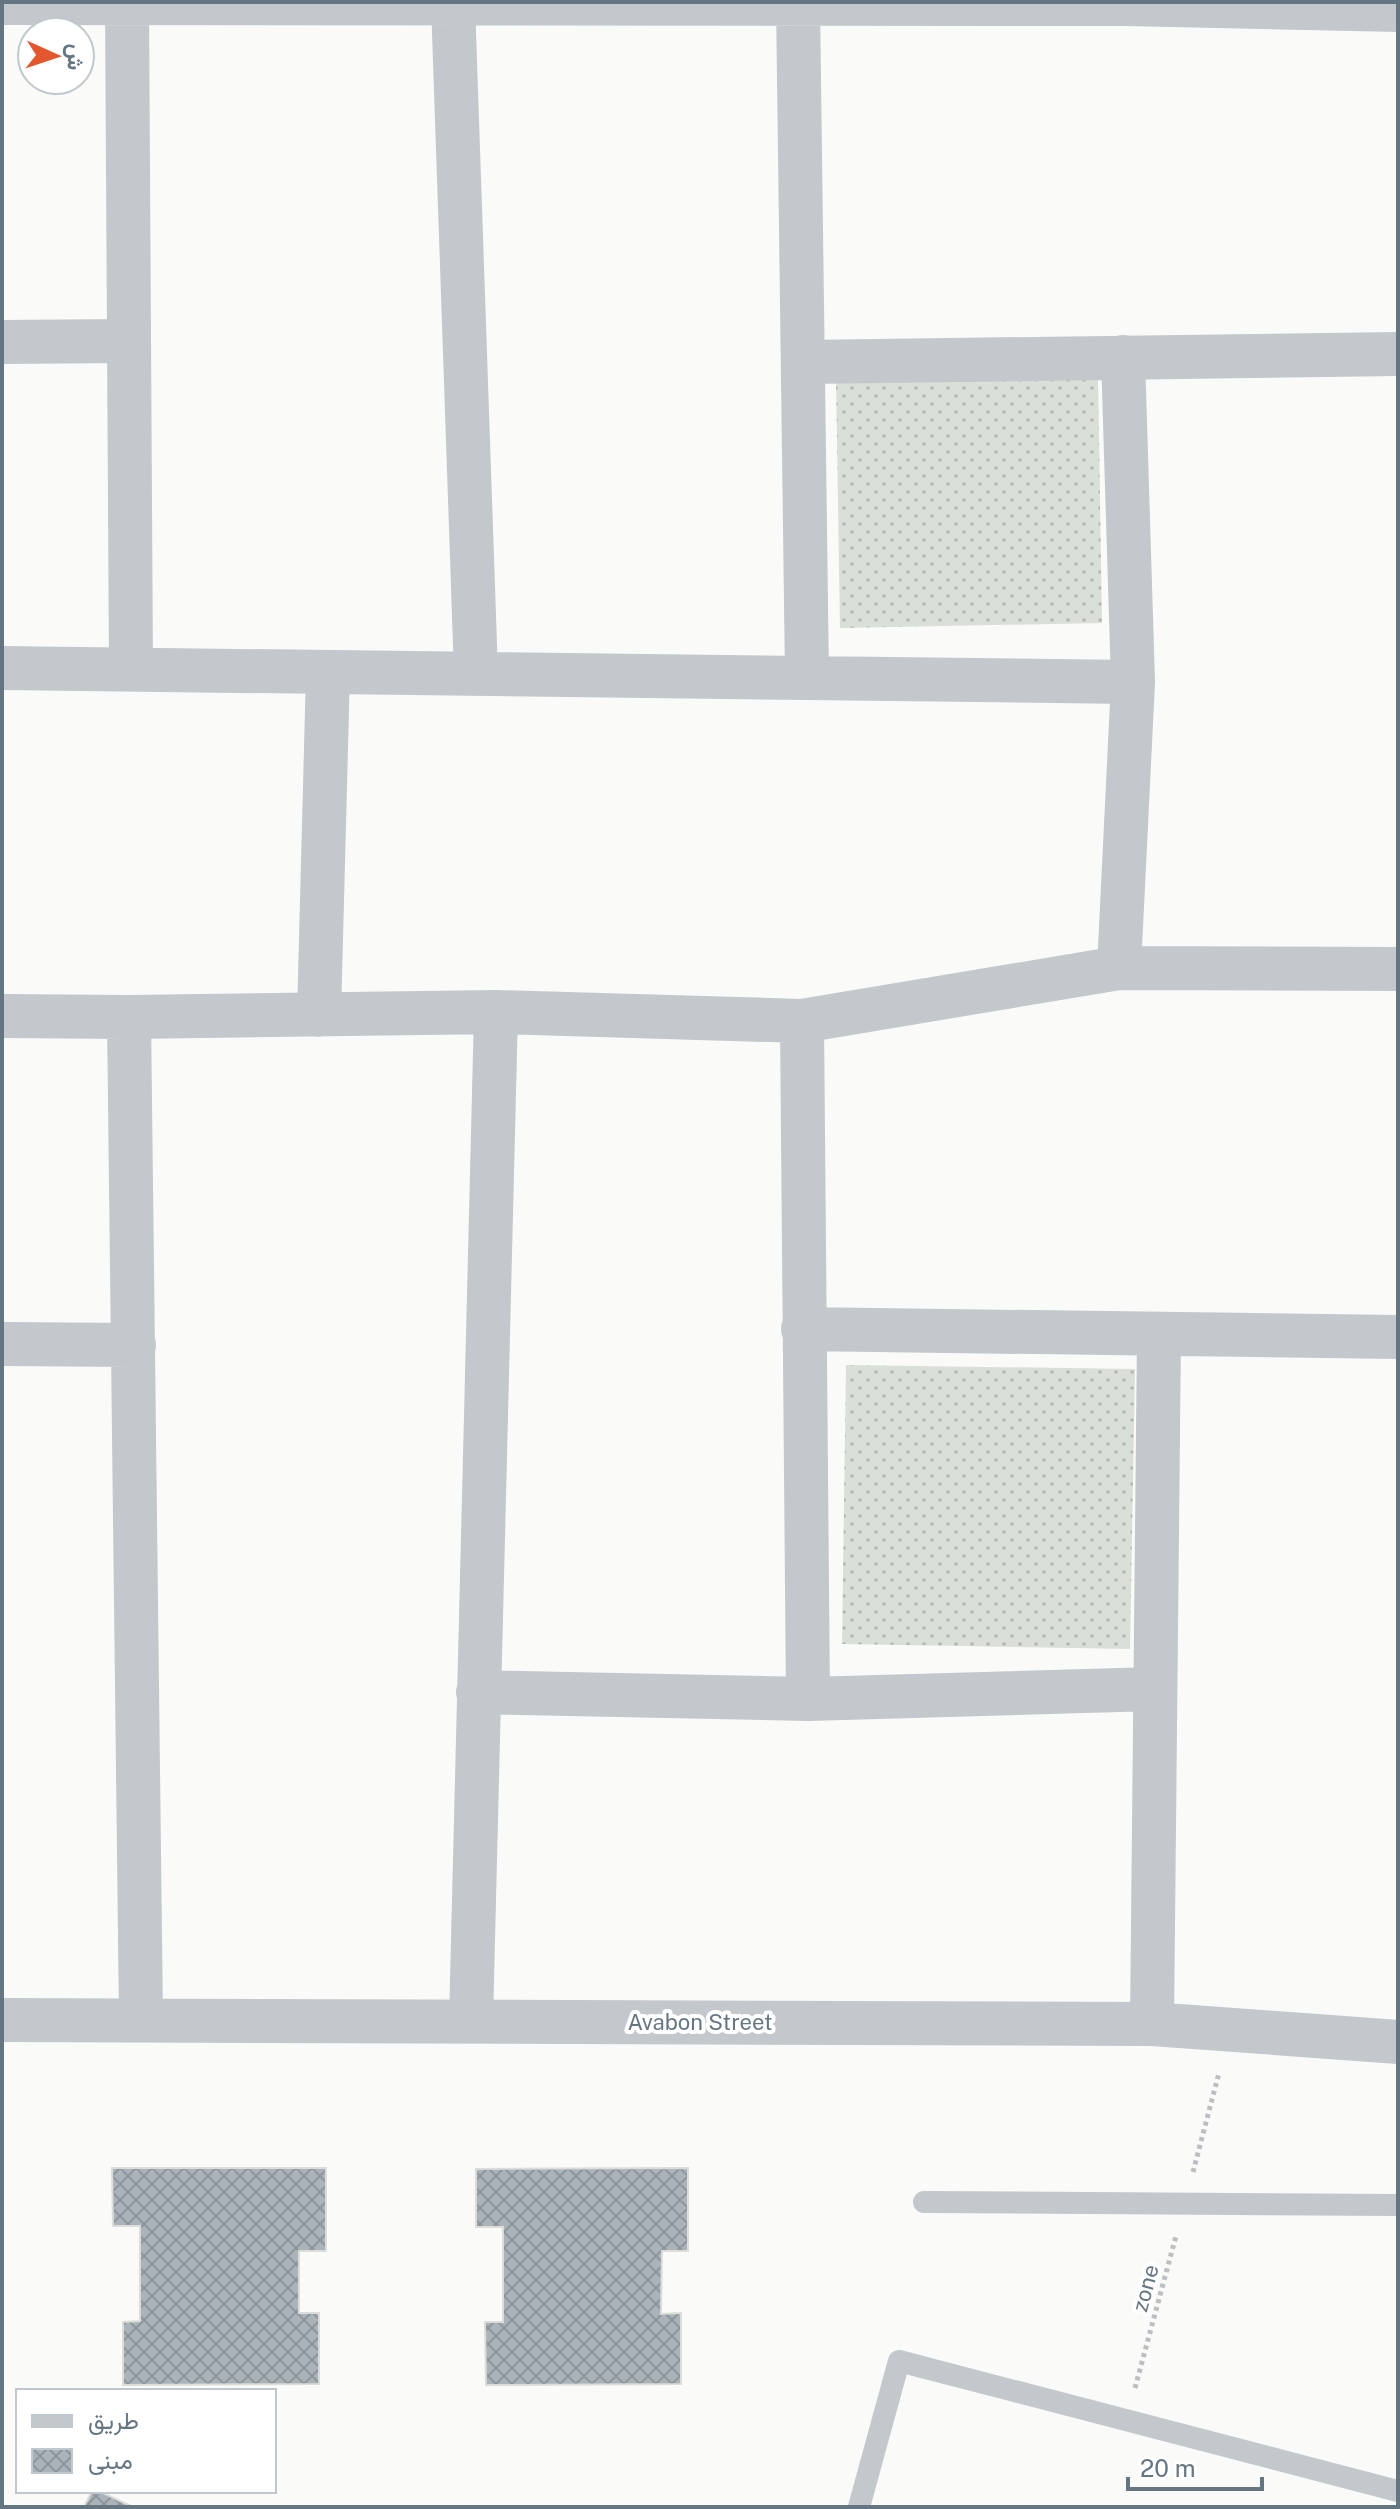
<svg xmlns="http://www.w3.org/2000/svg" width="1400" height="2509" viewBox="0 0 1400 2509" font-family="'Public Sans',Vazirmatn,sans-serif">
<defs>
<pattern id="grass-dots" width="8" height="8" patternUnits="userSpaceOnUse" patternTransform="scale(2)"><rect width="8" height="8" fill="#dadfd7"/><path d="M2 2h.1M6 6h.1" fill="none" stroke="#b4b9b4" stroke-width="1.8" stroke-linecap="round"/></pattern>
<pattern id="building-cross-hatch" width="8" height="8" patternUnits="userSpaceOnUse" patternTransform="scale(2)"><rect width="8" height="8" fill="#aab3b9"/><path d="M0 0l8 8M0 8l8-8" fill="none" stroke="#8e969c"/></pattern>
</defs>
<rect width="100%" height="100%" fill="#fafaf8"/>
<!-- grass -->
<path fill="url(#grass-dots)" d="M1098 374 1102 623 840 628 836 378Z
M846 1365 1135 1369 1130 1649 842 1644Z"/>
<!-- building -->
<path fill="url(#building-cross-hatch)" stroke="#dcdcda" stroke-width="2" d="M112 2168H326V2251H299V2313H319V2384L123 2385V2322L140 2321V2226H113Z
M688 2168V2251H662L661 2314 681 2313V2384L486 2385 485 2322H503V2227H476V2169Z
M92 2491H99L133 2507H84Z"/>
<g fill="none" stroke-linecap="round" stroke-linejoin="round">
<!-- path -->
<path stroke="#bbbfc2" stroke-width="5" stroke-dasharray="4 4" stroke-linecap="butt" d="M1193 2172 1219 2073
M1135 2388 1176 2236"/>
<!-- lane -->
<path stroke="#c3c8cc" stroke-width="22" d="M924 2202 1398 2205
M859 2507 899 2361 1398 2491"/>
<!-- street -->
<path stroke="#c3c8cc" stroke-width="44" d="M2 3 1126 4 1398 10
M127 3 131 669
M453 3 476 674
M798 4 807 678
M2 342 128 341
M805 362 1398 354
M2 668 1133 682
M1119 968 1133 682 1123 357
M319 1015 328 672
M2 1016 129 1017
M802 1021 808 1699
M803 1329 1398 1337
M2 1344 134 1345
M478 1692 808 1699 1154 1689
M2 2020 1152 2024 1398 2042
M141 2020 129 1017 496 1012 802 1021 1119 968 1398 969
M471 2021 496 1012
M1152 2024 1159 1334"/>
</g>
<g text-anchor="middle" stroke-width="8" stroke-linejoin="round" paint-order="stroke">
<!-- street labels -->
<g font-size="22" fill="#657683" stroke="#fff">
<text x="700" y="2030">Avabon Street</text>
<text transform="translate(1145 2288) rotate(-75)" y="8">zone</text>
</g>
</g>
<!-- border -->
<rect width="1400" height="2509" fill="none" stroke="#657683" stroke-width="8"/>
<!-- legend -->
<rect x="16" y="2389" width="260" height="104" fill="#ffffff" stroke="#c1c8cd" stroke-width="2"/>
<rect x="32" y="2415" width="40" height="12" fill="#c3c8cc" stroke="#c1c8cd" stroke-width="2"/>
<text x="88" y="2429" font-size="24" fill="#657683">طريق</text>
<rect x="32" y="2449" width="40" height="24" fill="url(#building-cross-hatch)" stroke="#c1c8cd" stroke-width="2"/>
<text x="88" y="2469" font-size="24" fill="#657683">مبنى</text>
<!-- north arrow -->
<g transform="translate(56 56) rotate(93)"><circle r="38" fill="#ffffff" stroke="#c1c8cd" stroke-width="2"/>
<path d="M0-6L14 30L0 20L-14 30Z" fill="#e4572e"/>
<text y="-12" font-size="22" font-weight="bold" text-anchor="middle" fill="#657683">ش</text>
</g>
<!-- scale -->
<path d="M1128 2477v12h134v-12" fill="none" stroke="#657683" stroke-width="4"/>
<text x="1140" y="2477" font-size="24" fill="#657683" stroke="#ffffff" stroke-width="6" paint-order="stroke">20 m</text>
</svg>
